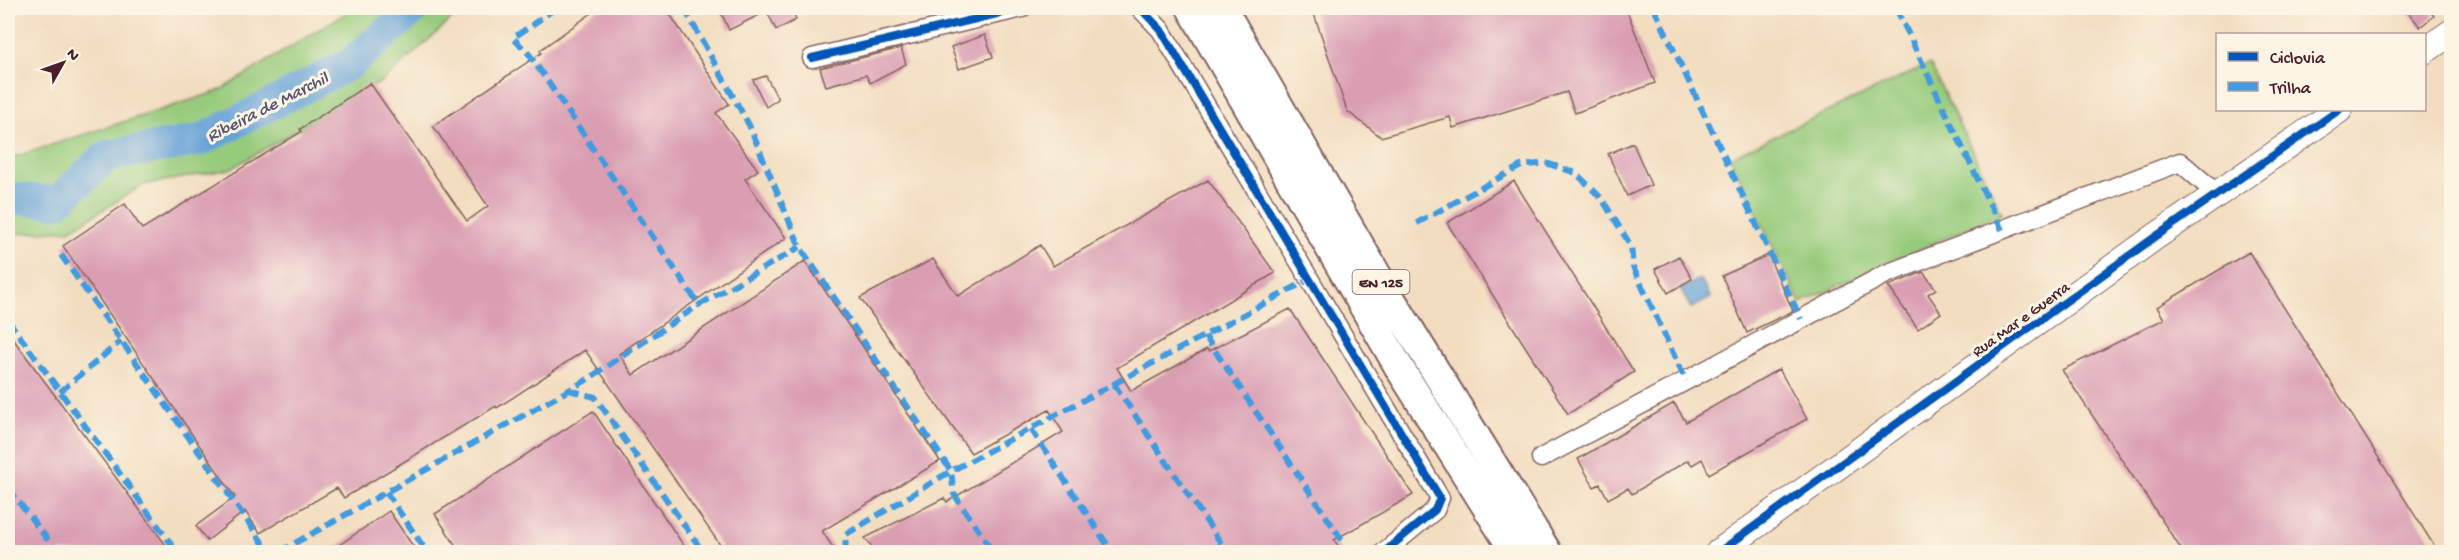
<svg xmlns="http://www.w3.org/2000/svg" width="2459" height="560" viewBox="0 0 2459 560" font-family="'Gochi Hand',sans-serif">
<rect width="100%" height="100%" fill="#fcf5e5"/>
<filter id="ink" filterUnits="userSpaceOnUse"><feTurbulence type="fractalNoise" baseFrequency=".0167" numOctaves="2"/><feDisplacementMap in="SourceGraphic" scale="12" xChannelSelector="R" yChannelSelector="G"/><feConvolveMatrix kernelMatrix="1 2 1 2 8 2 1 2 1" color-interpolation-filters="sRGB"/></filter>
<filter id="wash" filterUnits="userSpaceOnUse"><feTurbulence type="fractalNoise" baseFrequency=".008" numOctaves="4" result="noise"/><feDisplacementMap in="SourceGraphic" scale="24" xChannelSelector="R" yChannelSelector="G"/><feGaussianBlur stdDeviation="1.35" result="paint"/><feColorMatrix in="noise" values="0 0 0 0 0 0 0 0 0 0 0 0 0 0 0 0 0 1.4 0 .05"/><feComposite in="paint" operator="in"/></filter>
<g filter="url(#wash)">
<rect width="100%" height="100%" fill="#f2ddc0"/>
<!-- green -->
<path fill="#97cb7c" stroke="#707554" stroke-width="1.5" d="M354 8H464L383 81 230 169 143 185 70 230 8 234V159L219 91Z
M1930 64 2002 213 1800 303 1730 157Z"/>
<!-- water -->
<path fill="#68a3d8" stroke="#596182" stroke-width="1.5" d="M1700 279 1711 298 1691 308 1680 289Z"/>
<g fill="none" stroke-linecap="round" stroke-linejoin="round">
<!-- river -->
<path stroke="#68a3d8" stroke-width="32" d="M8 198 57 202 107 156 201 140 350 64 415 8"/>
</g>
<g id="blocks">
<!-- building -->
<path fill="#da9eb3" d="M599 8H666L729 104 716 113 758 170 745 179 786 238 619 354 633 375 805 261 940 461 822 531 836 552H725L585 350 497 408 496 406 344 498 337 488 260 533 245 511 207 541 196 526 235 497 63 246 125 204 142 229 301 132 300 129 370 83 467 221 488 206 433 126 541 53 540 50Z
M719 8H790L796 20 776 30 767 11 729 30Z
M1312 8H1626L1655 83 1575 113 1567 92 1453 128 1450 117 1381 137 1347 111Z
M2405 8H2427L2434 16 2420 27Z
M985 35 993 57 959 69 951 47Z
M901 48 906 64 870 83 866 75 826 86 820 68Z
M766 76 778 99 766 107 753 80Z
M1633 143 1651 185 1627 196 1608 154Z
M1208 180 1275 273 1117 368 1131 391 1207 349 1209 351 1290 309 1413 495 1334 540 1343 552H876L865 538 944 498 947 502 1063 432 1049 410 971 453 860 298 933 259 958 296 1040 245 1053 266Z
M1514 181 1634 372 1568 414 1447 223Z
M2249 252 2438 552H2183L2062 370 2164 319 2157 307Z
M1768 255 1793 311 1747 333 1722 276Z
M1679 256 1692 279 1668 293 1655 269Z
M1923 272 1936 289 1928 294 1941 313 1918 329 1888 286Z
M8 332 171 552H8Z
M1779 369 1807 419 1709 474 1702 459 1692 465 1688 460 1632 494 1628 488 1608 499 1600 484 1594 487 1578 459 1674 403 1686 422Z
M593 411 688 552H460L435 514Z
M389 511 417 552H329Z"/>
</g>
</g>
<g filter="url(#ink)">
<use href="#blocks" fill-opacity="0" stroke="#85625f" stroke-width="1.5"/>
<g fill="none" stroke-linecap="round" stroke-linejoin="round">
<!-- street casing -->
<g stroke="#85625f" stroke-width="21">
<path id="street" d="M1140 8 1161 30 1440 498 1435 510 1384 552
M812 58 1022 8
M1541 458 1886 274 2180 162 2217 194"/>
</g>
<!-- secondary casing -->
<g stroke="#85625f" stroke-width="28">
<path id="secondary" d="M2424 51 2452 32
M1719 552 2155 237 2339 110"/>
</g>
<!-- primary casing -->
<g stroke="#85625f" stroke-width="32">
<path id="primary" d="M1191 8 1400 369 1515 552
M1222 8 1386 291 1547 552"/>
</g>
<!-- street -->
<use href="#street" stroke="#fff" stroke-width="18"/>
<!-- secondary -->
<use href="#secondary" stroke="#fff" stroke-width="26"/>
<!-- primary -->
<use href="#primary" stroke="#fff" stroke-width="28"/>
<!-- quiet -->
<path stroke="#409be1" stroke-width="6" stroke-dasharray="12 6" stroke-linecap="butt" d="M556 8 513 38 529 54 699 305 800 247
M684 8 749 125 800 247 951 471 954 494 993 552
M1654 8 1801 319
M1896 8 2002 230
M1417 223 1521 166 1546 163 1576 173 1602 199 1631 246 1633 267 1686 381
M61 255 269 552
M8 320 177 552
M1205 336 1342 540
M1114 384 1227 552
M569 390 595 397 703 552
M60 392 121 341
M1031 429 1112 552
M8 488 57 552
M386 492 427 552
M279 552 585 381 699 305
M846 552 845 535 951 471 1310 279"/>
<!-- cycleway casing -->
<g stroke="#fcf5e5" stroke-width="11">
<path id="cycleway" d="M1140 8 1161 30 1440 498 1435 510 1384 552
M812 58 1022 8
M1719 552 2155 237 2339 110"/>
</g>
<!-- cycleway -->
<use href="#cycleway" stroke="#0057b8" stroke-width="8"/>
</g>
</g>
<g text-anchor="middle" stroke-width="6" stroke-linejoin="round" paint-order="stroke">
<!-- shield labels -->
<rect fill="#fcf5e5" stroke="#7f5f63" stroke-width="1.5" x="1352.5" y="270" width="57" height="24" rx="4.5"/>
<g font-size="15" font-weight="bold" fill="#4a1f2b">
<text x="1381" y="287">EN 125</text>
</g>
<!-- street labels -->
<g font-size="16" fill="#4a1f2b" stroke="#fcf5e5">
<text transform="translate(2020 318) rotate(-36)" y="6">Rua Mar e Guerra</text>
</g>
<!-- water labels -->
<g font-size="18" font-style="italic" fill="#565470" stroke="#fcf5e5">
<text transform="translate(267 106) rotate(-27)" y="6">Ribeira de Marchil</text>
</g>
</g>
<!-- margin -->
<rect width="2459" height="560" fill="none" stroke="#fcf5e5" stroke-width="30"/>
<!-- legend -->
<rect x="2216" y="33" width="210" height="78" fill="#fcf5e5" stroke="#b59f9b" stroke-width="1.5"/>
<rect x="2228" y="52" width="30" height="9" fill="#0057b8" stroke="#b59f9b" stroke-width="1.5"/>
<text x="2270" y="63" font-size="18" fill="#4a1f2b">Ciclovia</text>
<rect x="2228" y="82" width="30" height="9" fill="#409be1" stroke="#b59f9b" stroke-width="1.5"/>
<text x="2270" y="93" font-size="18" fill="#4a1f2b">Trilha</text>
<!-- north arrow -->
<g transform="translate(63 63) rotate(50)" stroke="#fcf5e5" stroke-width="4.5" paint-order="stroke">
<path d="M0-4.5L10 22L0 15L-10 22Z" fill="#4a1f2b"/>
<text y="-9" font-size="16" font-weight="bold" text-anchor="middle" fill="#4a1f2b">N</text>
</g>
</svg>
